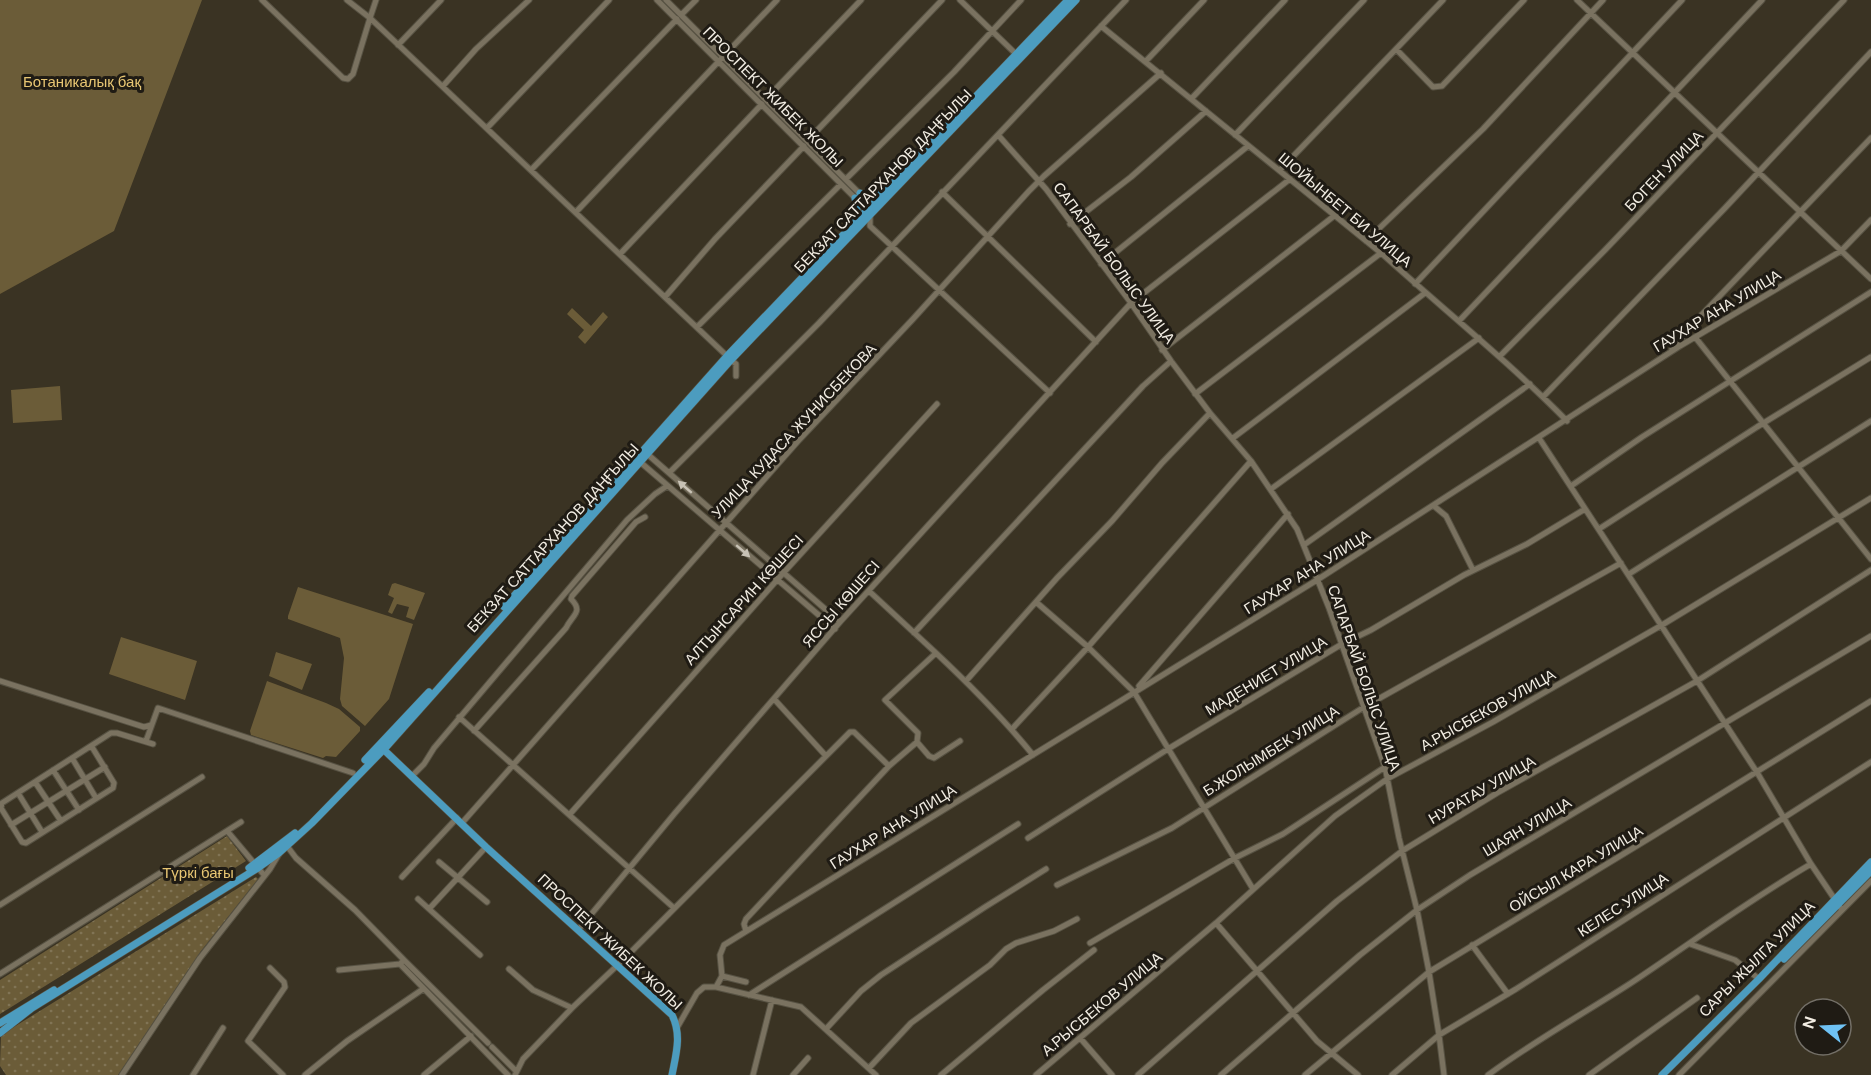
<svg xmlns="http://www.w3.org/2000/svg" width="1871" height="1075" viewBox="0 0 1871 1075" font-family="'DM Sans',sans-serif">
<defs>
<pattern id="park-dots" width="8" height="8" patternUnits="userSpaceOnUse" patternTransform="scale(1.5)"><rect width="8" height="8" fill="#6b5c38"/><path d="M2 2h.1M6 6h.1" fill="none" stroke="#817455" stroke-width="1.8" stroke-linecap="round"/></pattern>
</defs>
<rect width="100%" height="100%" fill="#3a3323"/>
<!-- green -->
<path fill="#6b5c38" d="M0 0H202L114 231 0 294Z
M572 308 591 326 603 312 608 317 585 344 578 337 584 330 567 314Z
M60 386 62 420 13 423 11 390Z
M395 583 425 593 414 620 406 617 409 607 397 604 392 614 388 612 394 598 388 595 392 584Z
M298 587 413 624 389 699 365 726 342 706 340 699 344 658 340 638 288 619V616Z
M121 637 197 661 185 700 109 674Z
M276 652 312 664 302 690 269 676Z
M267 681 326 703 339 709 360 727V731L336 757 326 756 323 758 251 735 250 731Z"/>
<!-- park -->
<path fill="url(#park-dots)" d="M227 836 246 861 0 1014V980Z
M256 877 258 879 201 951 118 1075H6L0 1066 1 1035Z"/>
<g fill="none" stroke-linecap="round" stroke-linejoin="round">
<!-- minor casing -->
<g stroke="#575243" stroke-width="7">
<path id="minor" d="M262 0 343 78 348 79 353 74 370 18 727 356
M347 0 370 18 376 0
M657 0 861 204 870 214V226L1050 393
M666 0 874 208
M960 0 1019 57
M1577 0 1871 279
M681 15 696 0
M1101 26 1381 253C1443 309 1508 361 1567 421
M398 45 441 0
M1396 49 1433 87 1442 86 1524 0
M1146 61 1204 0
M443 86 476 49 529 0
M1192 98 1285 0
M766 99 861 0
M487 128 609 0
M1235 135 1364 0
M999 136 1046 189 1131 303 1171 361 1210 413 1251 461 1297 529 1329 608 1385 767 1399 838 1417 910 1429 972 1439 1035 1444 1075
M807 141 942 0
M531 170 677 19
M1280 170 1443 0
M846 179 954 72 1021 0
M942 192 1096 342
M576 212 777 0
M1070 224 1131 177 1206 111
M1366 241 1483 129 1603 0
M620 254 762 104
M1101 264 1248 146
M1415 284 1682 0
M665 297 715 239 804 146
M1459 321 1762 0
M697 327 841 184
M1695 337 1871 559
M1672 349 1690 327 1871 138
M1162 350 1334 216
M1500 356 1605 250 1844 0
M731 360 736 364V376
M1195 394 1381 253
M1543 397 1725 208 1871 52
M1233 438 1425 293
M1539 438 1758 774 1811 864 1842 910
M645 452 840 622
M639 461 835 629
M669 473 819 323 1126 0
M1571 486 1642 437 1871 292
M1271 489 1479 338
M1434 506 1446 516 1473 570
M1599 529 1757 427 1871 357
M1304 545 1530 384
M1629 574 1871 421
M869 591 936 653 885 700 918 733 917 742
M1036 602 1088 647 1134 692 1253 889
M914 633 1143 386 1171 361
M936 653C970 685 1003 718 1033 755
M0 681 144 727 151 725
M966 681 1057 578 1112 521 1162 463 1210 413
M1139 686 1288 514
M775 700 826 756
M459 717 674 908
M1012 729 1088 647 1251 461
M474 731 566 628C572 615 584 612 571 599L572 596 636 522 645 517
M146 741 158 708 353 773
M92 747 114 783 113 788 26 843 22 842 1 808 2 803 111 733H117L153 744
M72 758 96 798
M53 770 79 810
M412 776 424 764 434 748 627 520 655 494 667 486
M35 782 61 821
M18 793 42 832
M570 814 777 580 937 404
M462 823 799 440 913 319 1029 191 1044 176 1161 73
M11 825 105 767
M228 832 264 875
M1028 838 1168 749 1342 644 1371 630 1464 575 1527 544 1585 509
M287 846 296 858 355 910 404 960 400 964 508 1075
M439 862 487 902
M402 877 457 818
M1057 885 1172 828 1364 707 1621 563
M418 899 480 955
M0 905 202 777
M429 909 486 847
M1216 923 1317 1041 1358 1075
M579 929 675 813 840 622 1131 303 1290 179
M746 931 744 924 746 919 889 766 917 742 929 756 934 758 960 741
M1090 943 1235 858 1283 834 1385 767
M1690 944 1735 960 1759 979
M1472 945 1508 994
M404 960 488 1043
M270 968 284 982 285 987 248 1041 283 1075
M509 969 533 990 572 1008
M339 970 400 964
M0 974 241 822
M722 976 746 982
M716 987 722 976 720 955 724 945 1317 580 1680 346 1841 251 1871 220
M749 995 1018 824
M678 1026 697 993 704 987H716L801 1007 876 1075
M826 1029 861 991 881 975 985 907 1046 869
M1081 1039 1112 1075
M492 1047 516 1071
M869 1068 911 1023 990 965 1006 949 1016 943 1054 931 1077 919
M122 1075 200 958 270 869 279 854
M193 1075 223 1028
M305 1075 347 1041 423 989
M424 1075 471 1036
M515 1075 523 1059 572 1008 623 960 850 732H854L889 766
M753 1075 772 1000
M793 1075 808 1058
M941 1075 1043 990 1094 950
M1036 1075 1216 923 1335 816 1387 779 1493 722 1662 625 1871 498
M1138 1075 1337 901 1402 851 1497 793 1697 681 1871 570
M1221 1075 1360 955 1417 910 1470 875 1871 636
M1305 1075 1429 972 1653 836 1871 701
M1392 1075 1439 1035 1516 989 1871 762
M1488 1075C1534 1041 1583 1014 1631 983 1691 943 1749 900 1811 864
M1589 1075 1697 998
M1679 1075 1871 881"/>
</g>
<!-- major casing -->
<g stroke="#575243" stroke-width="8">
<path id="major" d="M860 193 869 196 881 192
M853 221 857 210 855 198
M504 607 727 356 1068 0
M382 748 486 847 672 1015C682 1035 676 1054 672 1075
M365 760 429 692
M249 868 295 833
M1784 959 1871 871
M0 1023 54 990
M0 1033 32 1008 258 868 279 853 312 823 388 745 731 360 1076 0
M1662 1075 1759 979 1871 862"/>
</g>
<!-- minor -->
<use href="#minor" stroke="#7a7260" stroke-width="5"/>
<!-- major -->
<use href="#major" stroke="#4c9cbf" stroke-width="7"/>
</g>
<!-- one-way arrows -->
<defs><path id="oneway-solid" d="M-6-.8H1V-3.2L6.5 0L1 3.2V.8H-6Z" transform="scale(1.5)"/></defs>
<g fill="#c8c2b5">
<use href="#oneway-solid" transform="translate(685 487) rotate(-139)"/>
<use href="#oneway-solid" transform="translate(743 551) rotate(41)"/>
</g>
<g text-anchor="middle" stroke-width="6" stroke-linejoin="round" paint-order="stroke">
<!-- park labels -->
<g font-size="15" fill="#e8c673" stroke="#1f1b14">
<text x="82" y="87">Ботаникалық бақ</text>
<text x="198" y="878">Түркі бағы</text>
</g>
<!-- street labels -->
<g font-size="15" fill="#f2ede3" stroke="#1f1b14">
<text transform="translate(773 97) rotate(45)" y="5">ПРОСПЕКТ ЖИБЕК ЖОЛЫ</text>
<text transform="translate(1664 171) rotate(-46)" y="5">БОГЕН УЛИЦА</text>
<text transform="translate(883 181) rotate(-46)" y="5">БЕКЗАТ САТТАРХАНОВ ДАҢҒЫЛЫ</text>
<text transform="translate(1345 210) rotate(40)" y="5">ШОЙЫНБЕТ БИ УЛИЦА</text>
<text transform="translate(1114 263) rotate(54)" y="5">САПАРБАЙ БОЛЫС УЛИЦА</text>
<text transform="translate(1717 311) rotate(-31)" y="5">ГАУХАР АНА УЛИЦА</text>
<text transform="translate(794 431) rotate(-47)" y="5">УЛИЦА КУДАСА ЖУНИСБЕКОВА</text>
<text transform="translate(553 538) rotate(-48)" y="5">БЕКЗАТ САТТАРХАНОВ ДАҢҒЫЛЫ</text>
<text transform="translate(1307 572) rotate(-32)" y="5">ГАУХАР АНА УЛИЦА</text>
<text transform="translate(744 600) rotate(-48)" y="5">АЛТЫНСАРИН КӨШЕСІ</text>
<text transform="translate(841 604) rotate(-49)" y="5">ЯССЫ КӨШЕСІ</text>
<text transform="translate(1266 676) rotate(-31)" y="5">МАДЕНИЕТ УЛИЦА</text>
<text transform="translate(1364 678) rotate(71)" y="5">САПАРБАЙ БОЛЫС УЛИЦА</text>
<text transform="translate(1488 710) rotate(-29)" y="5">А.РЫСБЕКОВ УЛИЦА</text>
<text transform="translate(1271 751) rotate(-32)" y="5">Б.ЖОЛЫМБЕК УЛИЦА</text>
<text transform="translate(1482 790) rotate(-30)" y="5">НУРАТАУ УЛИЦА</text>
<text transform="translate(893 827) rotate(-32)" y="5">ГАУХАР АНА УЛИЦА</text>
<text transform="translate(1527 827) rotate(-31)" y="5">ШАЯН УЛИЦА</text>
<text transform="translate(1576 869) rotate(-31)" y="5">ОЙСЫЛ КАРА УЛИЦА</text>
<text transform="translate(1623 905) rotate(-33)" y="5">КЕЛЕС УЛИЦА</text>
<text transform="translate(610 942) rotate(43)" y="5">ПРОСПЕКТ ЖИБЕК ЖОЛЫ</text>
<text transform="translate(1757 959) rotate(-45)" y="5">САРЫ ЖЫЛГА УЛИЦА</text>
<text transform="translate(1102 1004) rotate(-40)" y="5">А.РЫСБЕКОВ УЛИЦА</text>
</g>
</g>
<!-- north arrow -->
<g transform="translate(1823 1027) rotate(288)"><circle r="28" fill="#1f1b14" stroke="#736f67" stroke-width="1.5"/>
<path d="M0-4.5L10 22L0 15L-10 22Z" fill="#6fc2f4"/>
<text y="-9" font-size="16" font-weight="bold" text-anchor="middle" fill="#f2ede3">N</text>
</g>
</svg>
